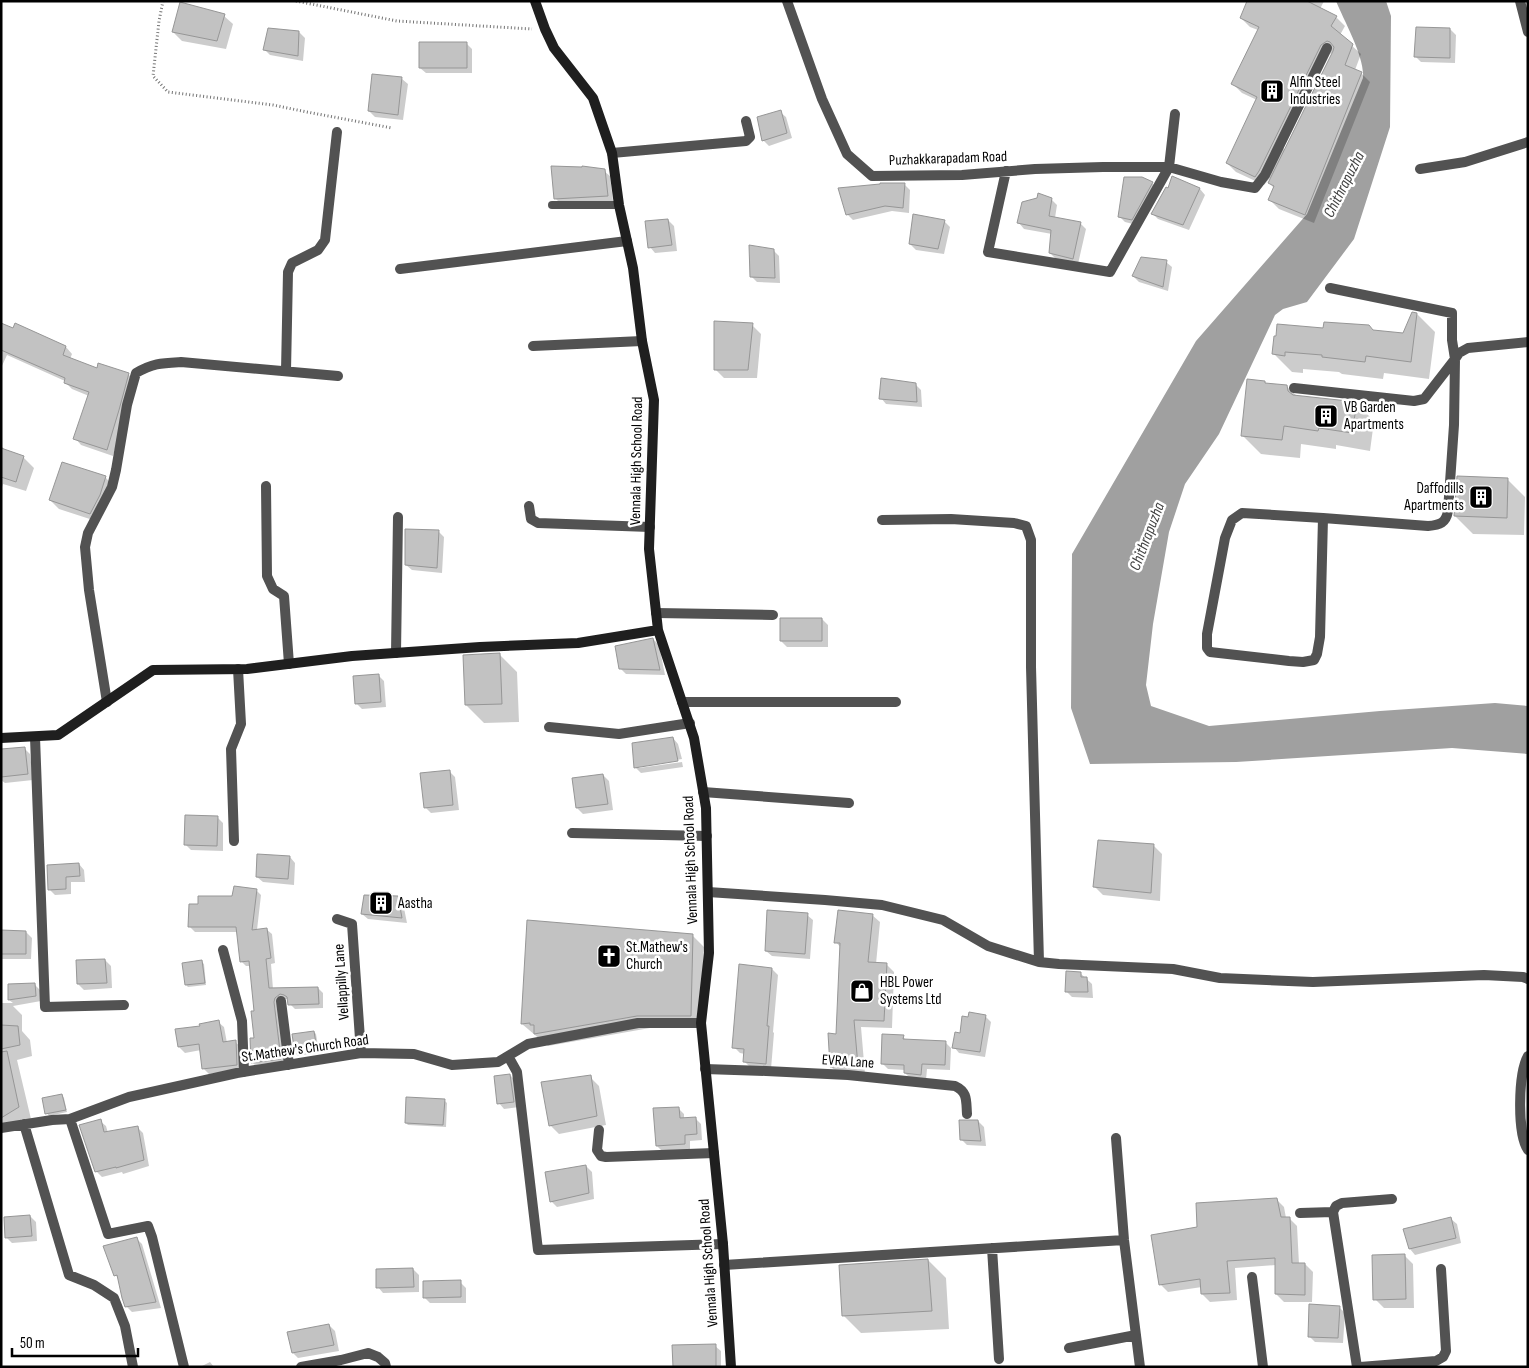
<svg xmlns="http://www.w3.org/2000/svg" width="1529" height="1368" viewBox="0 0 1529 1368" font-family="'Sofia Sans Condensed',sans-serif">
<rect width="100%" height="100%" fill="#fff"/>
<!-- water -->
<path fill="#a0a0a0" d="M1336 1H1386L1391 16 1390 127 1354 239 1307 302 1283 309 1275 315 1219 434 1185 484 1169 532 1153 624 1146 685 1151 706 1209 726 1380 711 1495 703 1528 706V754L1452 748 1236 762 1090 764 1071 708 1072 554 1196 341 1307 214 1363 78C1365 57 1344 21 1336 1Z"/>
<!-- shadow -->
<path fill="#0003" fill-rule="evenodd" d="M1249 1H1324L1320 9 1336 17 1345 26 1340 35 1361 54 1355 70 1361 73 1370 82 1314 223 1279 209 1270 200 1274 188 1269 183 1272 177H1271L1264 185 1236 172 1227 163 1257 100 1242 93 1233 84 1258 30 1250 27 1241 18ZM1335 51 1286 150 1283 148 1330 54Z
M224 16 233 24 226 49 182 41 173 32Z
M1450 29 1456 35 1455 63 1421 62 1415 56Z
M299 32 305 38 303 61 270 55 264 49Z
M466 43 472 49V73H426L420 68Z
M402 79 408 84 403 120 375 117 369 111Z
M780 112 786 117 792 138 769 146 763 140Z
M604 171 610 176 613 201 561 204 555 198Z
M1173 178 1200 189 1205 195 1189 230 1158 219 1152 213 1168 190Z
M1152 183 1158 189 1137 225 1125 222 1119 216Z
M904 184 910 190 909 213 892 211 853 220 847 214Z
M1051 199 1057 205 1055 218 1080 223 1086 229 1078 264 1056 259 1050 253 1052 234 1024 229 1019 223Z
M668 220 674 226 677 251 655 253 650 247Z
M944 221 950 227 944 254 916 250 910 244Z
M773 250 779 256 780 283 757 282 751 276Z
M1166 262 1172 267 1168 291 1139 282 1133 276Z
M1417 314 1435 332 1429 379 1384 373 1383 379 1342 374 1339 372 1303 369V373L1292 372 1274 354 1324 329 1374 331 1404 335Z
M1 324 14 329 16 325 66 347 72 354 70 359 98 369 128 374 135 381 113 456 81 445 75 438 89 396 72 389 65 382V381L7 355 1 368Z
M752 325 761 334 757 378H724L715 369Z
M1265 382 1267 385 1287 387 1297 396 1356 403 1374 421 1370 451 1336 445V449L1301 444 1300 458 1261 454 1243 436Z
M915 384 921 390 922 407 886 404 881 398Z
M1 446 8 452 23 457 34 468 26 491 3 484 1 490Z
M62 463 106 478 114 487 99 522 59 509 50 500Z
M1507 479 1525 497 1524 535 1473 534 1455 516Z
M438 531 444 537 442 573 412 570 406 565Z
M822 619 828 625V647H787L781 641Z
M653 639 659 645 665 675 626 674 620 668Z
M499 654 517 672 519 722 484 723 466 705Z
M378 675 384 681 386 707 362 709 356 703Z
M673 738 678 744 682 759 639 766V768L682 762 683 767 641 773 635 767Z
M24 748 30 754 33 780 5 783 1 780V751Z
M449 771 455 777 459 810 431 813 425 807Z
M603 775 609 781 613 810 583 814 577 808Z
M218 818 223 823V851L191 850 186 845Z
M1153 845 1162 854 1160 901 1103 895 1094 886Z
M290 857 295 863 294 885 263 882 257 877Z
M79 864 84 870 85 882H71V894L55 895 50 890Z
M256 890 261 895 257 930 266 929 272 934 275 963 271 964 273 989 318 988 323 993V1008L295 1009 290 1004 288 999H285L286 1064 257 1067 252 1062 255 1039V1012L251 966H246L241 961 237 932H195L190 927 199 905Z
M397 897 403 903 407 923 368 919 362 914Z
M807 915 813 920 810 959 772 956 766 951Z
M872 915 880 922 876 964H886L894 972 892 1028 861 1027 865 1074H839L831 1067 837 1035 841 948 836 942Z
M1 932H26L32 938 31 959H1Z
M692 935 704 947 703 1028H650L548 1046 522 1024Z
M105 960 111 966 112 988 84 990 78 984Z
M201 961 204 964 206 985 188 987 186 985Z
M772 969 778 975 773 1032 774 1033 771 1069 750 1067 744 1061 745 1054 740 1053 734 1047Z
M1080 973 1092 984 1093 998 1072 997 1066 991Z
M34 984 40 990 41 1001 13 1006 22 1015V1031L30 1040 32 1056 17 1060 31 1119 1 1129V1003H13L9 1000Z
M985 1016 991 1022 985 1057 959 1053 954 1047 961 1035Z
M218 1022 224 1027 227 1043 235 1042 241 1047 242 1070 209 1074 203 1068 201 1050 185 1053 179 1047 201 1027Z
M314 1032 316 1034 319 1052 298 1056 296 1053Z
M903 1037 906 1040 945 1042 951 1048 950 1070 927 1069 926 1080 911 1079 905 1073V1070L888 1069 882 1063Z
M510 1075 516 1081 519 1107 504 1109 499 1103Z
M590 1077 599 1086 606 1125 559 1134 550 1125Z
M62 1095 64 1098 67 1112 49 1116 47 1113Z
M444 1100 447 1103 446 1127 408 1125 406 1123Z
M678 1108 684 1114V1119L695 1118 701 1124 702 1140 690 1141V1150L663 1152 657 1146Z
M100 1121 106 1126 108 1133 137 1127 143 1133 149 1166 123 1174 122 1172 102 1177 96 1171Z
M978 1121 984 1127 986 1146 967 1145 961 1139Z
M586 1166 592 1172 594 1199 557 1207 551 1201Z
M1276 1199 1284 1207 1286 1218H1289L1297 1226 1299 1264H1305L1313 1272 1312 1302H1284L1276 1294V1265L1235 1268 1237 1300 1210 1302 1202 1294V1287L1168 1292 1160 1284 1199 1228Z
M30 1216 36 1222 37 1241 12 1243 6 1237Z
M1451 1219 1457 1224 1461 1243 1415 1255 1410 1249Z
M137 1239 142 1244 161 1308 132 1312 126 1306 119 1278 115 1275Z
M1404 1255 1413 1264 1414 1308H1384L1375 1299Z
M928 1260 946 1278 949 1329 861 1333 843 1315Z
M413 1269 419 1275V1292L383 1293 378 1287Z
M460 1282 466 1288V1303H430L424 1297Z
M1339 1307 1345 1313 1343 1343 1315 1342 1309 1336Z
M329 1325 335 1331 339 1351 298 1358 293 1353Z
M715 1346 721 1351V1367H674Z
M210 1362 214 1367H200Z"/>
<!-- building -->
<path fill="#c2c2c2" stroke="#969696" d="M1247 1H1307L1337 16 1331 26 1353 44 1345 65 1362 72 1305 215 1268 200 1274 186 1268 183 1333 51 1334 47 1330 42 1327 41 1321 45 1259 171 1255 177 1226 163 1257 97 1231 84 1259 27 1240 18Z
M180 2 225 14 217 41 172 32Z
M1416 27 1450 28V58L1414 57Z
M268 28 299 31 298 56 263 50Z
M419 42H467V68H419Z
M372 74 402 77 398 115 368 111Z
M781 110 787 133 762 141 757 117Z
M551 166 582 167V166L605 169 608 196 554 199Z
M1172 176 1200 188 1183 225 1151 214 1166 187 1168 188Z
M1124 177H1142L1153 182 1132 220 1118 217Z
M880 183H905L903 208 885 206 846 215 838 188 880 184Z
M1038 193 1052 198 1049 216 1081 222 1073 259 1049 253 1051 230 1017 223 1022 202 1037 198Z
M913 214 945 220 938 249 909 244Z
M668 219 672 245 648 248 645 221Z
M749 245 774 249 775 278 750 277Z
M1141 257 1167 260 1163 287 1132 276Z
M1412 312 1417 313 1411 362 1366 356 1365 362 1322 357V355L1285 352V356L1272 354 1274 336H1276L1277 324 1323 328 1324 322 1369 325 1373 330 1403 333Z
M714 321 753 323 748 370H714Z
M1 323 13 328 15 323 66 346 63 355 97 368 98 363 129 373 119 410 107 450 73 439 89 392 64 383 65 378 1 350Z
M881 378 916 383 917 402 879 399Z
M1247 379 1265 381V383L1287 385 1288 391 1293 395 1357 402 1352 433 1319 428 1318 431 1284 426 1282 440 1241 436Z
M1 448 24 456 16 482 1 477Z
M62 462 106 476 100 495 90 514 49 500Z
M1457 476 1508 478 1507 518 1454 516Z
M405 529 439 530 437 568 405 565Z
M780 618H822V641H780Z
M653 638 660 670 619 669 615 646Z
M500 653 502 704 465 705 463 655Z
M379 674 381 702 355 704 353 676Z
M673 737 678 761 634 768 632 743Z
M25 747 28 774 1 777V749Z
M450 770 453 805 424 808 420 773Z
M603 774 608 804 576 808 572 778Z
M185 815 218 816 217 846 184 845Z
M1098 840 1154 844 1151 893 1093 887Z
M257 854 290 856 288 879 256 877Z
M79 863 80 876 66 877V889L48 890 47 865Z
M234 886 257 889 252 930 267 928 271 958 266 959 269 988 318 987 319 1004 288 1005 287 997 284 995 280 994 275 998 274 1002 281 1059 251 1063 250 1038H254L251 1011H254L249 961 240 962 236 927H188L189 904H198V896H232Z
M364 895 398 896 402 918 361 914Z
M767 910 808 913 805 954 765 951Z
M838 910 873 914 868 962 887 963 884 1021 854 1020 858 1066 830 1067 828 1033 836 1034 840 943H834Z
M527 920 693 934 691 1016H637L534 1034V1025H530V1023L521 1024Z
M1 930 26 931V954H1Z
M105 959 107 983 77 984 76 960Z
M202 960 205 983 185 985 182 963Z
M739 964 772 968 767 1026H769L766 1064 743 1062 744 1049 732 1048Z
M1066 971 1081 972V977H1087L1088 992H1065Z
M35 983 36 996 8 1000V984Z
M969 1012 986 1015 980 1052 952 1048 955 1032 960 1033 962 1016 968 1017Z
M219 1020 223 1042 236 1040 237 1065 202 1069 199 1044 178 1047 175 1029 200 1026 199 1024Z
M1 1025 18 1026 20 1045 1 1049Z
M314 1031 317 1050 295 1054 292 1034Z
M882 1034 904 1035 903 1039 946 1041 945 1065 922 1064 921 1075 904 1073V1065L881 1064Z
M7 1051 19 1107 1 1118V1052Z
M510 1074 514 1102 497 1104 494 1076Z
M591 1075 597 1116 549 1126 541 1082Z
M62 1094 66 1110 45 1114 42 1098Z
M406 1097 445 1099 443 1125 405 1123Z
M679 1107 680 1118 696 1117 697 1134 685 1135V1144L656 1146 653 1108Z
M101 1119 104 1132 138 1126 144 1160 116 1168V1167L95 1172 79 1125Z
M959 1120H978L981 1141 960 1140Z
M586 1165 589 1193 550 1202 545 1172Z
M1277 1198 1281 1217H1290L1292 1263H1305V1295L1275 1294V1258L1227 1261 1230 1293 1201 1294 1200 1279 1159 1285 1151 1235 1197 1227 1196 1203Z
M30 1215 32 1236 5 1238 4 1217Z
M1451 1217 1456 1238 1409 1249 1403 1229Z
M137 1237 156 1302 125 1307 122 1298 117 1275 114 1276 103 1246Z
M1405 1254 1406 1299 1373 1300 1372 1255Z
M928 1259 932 1311 842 1316 839 1265Z
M413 1268 414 1287 376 1288V1269Z
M461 1280V1297L423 1298V1281Z
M1309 1304 1340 1306 1338 1338 1308 1337Z
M329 1324 334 1345 292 1353 287 1332Z
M716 1344V1367H673L672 1345Z"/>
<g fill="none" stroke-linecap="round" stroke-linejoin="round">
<!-- path -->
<path stroke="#747474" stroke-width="3" stroke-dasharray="1 2.5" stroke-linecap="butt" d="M163 1 159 21 153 76 168 92 273 105 307 112 392 128
M296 1 397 21 532 29"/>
<!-- lane -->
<path stroke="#525252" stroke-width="8" d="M552 205H619"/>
<!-- street -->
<path stroke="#525252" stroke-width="10" d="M787 1 822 99 847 154 872 176 962 175 1035 169 1103 167H1169L1175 114
M1520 1 1528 32
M612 153 746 141 750 137 746 121
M1420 169 1465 162 1528 142
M1006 171 988 252 1110 272 1169 167 1221 182 1255 188 1265 175 1327 48
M400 269 627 241
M533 346 642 341
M286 371 288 272 292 263 318 250 325 240 337 132
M1294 388 1414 401 1424 399 1455 359 1452 340V313L1330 288
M266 486 267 576 273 589 284 596 289 664
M529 506 531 519 538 523 650 527
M1323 518 1242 513 1232 520 1225 538 1207 634V648L1210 652 1289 661 1303 662 1314 660 1317 654 1320 637 1323 518 1428 526C1440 525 1446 523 1448 511L1454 425 1455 359 1459 353 1468 348 1528 342
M882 520 951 519 1014 523 1026 526 1031 540V667L1039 962
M656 613 773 615
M396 653 398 517
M107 702 89 590 85 547 88 533 112 487 116 470 127 405 136 373C153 363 162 363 181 362L338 376
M682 702H896
M549 727 619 734 690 723
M35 737 45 1007 124 1005
M703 792 849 803
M572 833 707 836
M234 841 231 749 241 724 238 669
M708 892 825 900 882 905 943 920 988 946 1039 962 1059 964 1173 969 1220 978 1313 982 1484 975 1523 977 1528 979
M337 919 352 924 361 1053
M223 950 242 1021 244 1072
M281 1001 289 1065
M508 1056 517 1072 538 1250 723 1244
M1528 1056C1518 1074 1517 1134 1528 1150
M705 1069 766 1071 848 1075 955 1086C968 1092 966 1101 967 1114
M70 1119 108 1234 148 1226 152 1237 184 1367
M24 1124 69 1275 94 1285 114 1298 125 1326 133 1367
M1 1128 52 1120 70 1119 129 1097 237 1073 361 1053 414 1054 452 1065 498 1062 528 1044 638 1023H701
M599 1130 597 1150 601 1156 606 1157 714 1153
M1116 1138 1124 1240 1140 1367
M1300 1213 1333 1212
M992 1248 999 1359
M724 1265 1124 1240
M1252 1277 1263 1367
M1069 1348 1136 1335
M301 1367 341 1360 368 1353 378 1357 385 1363 386 1367
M1357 1367 1333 1212 1336 1206 1342 1203 1392 1199
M1360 1367 1436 1361 1443 1357 1446 1351 1441 1269"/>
<!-- secondary -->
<path stroke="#1f1f1f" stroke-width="10" d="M535 1 545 29 554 48 593 98 612 153 619 205 633 268 642 341 654 400 649 549 658 630 694 738 706 808 709 953 701 1023 723 1244 731 1367
M1 738 58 735 153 670 247 669 352 656 480 647 578 643 658 630"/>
</g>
<!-- icons -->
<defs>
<g id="building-square" transform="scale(1.25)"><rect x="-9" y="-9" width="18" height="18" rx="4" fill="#000" stroke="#fff"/><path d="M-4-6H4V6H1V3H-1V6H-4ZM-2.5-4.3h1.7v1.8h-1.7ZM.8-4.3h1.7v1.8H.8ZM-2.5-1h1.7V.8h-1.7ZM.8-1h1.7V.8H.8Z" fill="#fff"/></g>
<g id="church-square" transform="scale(1.25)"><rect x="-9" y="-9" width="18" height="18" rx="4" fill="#000" stroke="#fff"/><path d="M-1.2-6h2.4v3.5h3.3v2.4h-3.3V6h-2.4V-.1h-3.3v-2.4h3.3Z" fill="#fff"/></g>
<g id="shop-square" transform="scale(1.25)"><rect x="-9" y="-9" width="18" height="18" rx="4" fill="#000" stroke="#fff"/><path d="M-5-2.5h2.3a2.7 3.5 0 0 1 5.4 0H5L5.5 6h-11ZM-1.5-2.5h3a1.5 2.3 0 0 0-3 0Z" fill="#fff"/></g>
</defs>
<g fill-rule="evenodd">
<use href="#building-square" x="1272" y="91"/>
<use href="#building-square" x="1326" y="416"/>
<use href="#building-square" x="1481" y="497"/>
<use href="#building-square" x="381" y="903"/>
<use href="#church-square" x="609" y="956"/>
<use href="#shop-square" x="862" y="991"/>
</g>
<g text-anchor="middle" stroke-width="5" stroke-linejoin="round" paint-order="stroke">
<!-- poi labels -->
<g font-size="15" fill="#000" stroke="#fff" text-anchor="start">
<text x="1290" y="87">Alfin Steel<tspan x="1290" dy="17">Industries</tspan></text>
<text x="1344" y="412">VB Garden<tspan x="1344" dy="17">Apartments</tspan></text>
<text x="1464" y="493" text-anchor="end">Daffodills<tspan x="1464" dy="17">Apartments</tspan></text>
<text x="398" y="908">Aastha</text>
<text x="626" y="952">St.Mathew's<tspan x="626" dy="17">Church</tspan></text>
<text x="880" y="987">HBL Power<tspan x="880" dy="17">Systems Ltd</tspan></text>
</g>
<!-- street labels -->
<g font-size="15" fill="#000" stroke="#fff">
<text transform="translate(948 158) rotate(-2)" y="5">Puzhakkarapadam Road</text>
<text transform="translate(636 461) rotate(-89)" y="5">Vennala High School Road</text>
<text transform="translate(690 860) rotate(-92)" y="5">Vennala High School Road</text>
<text transform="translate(341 982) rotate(-94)" y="5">Vellappilly Lane</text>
<text transform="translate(305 1048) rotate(-8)" y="5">St.Mathew's Church Road</text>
<text transform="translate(848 1061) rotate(4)" y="5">EVRA Lane</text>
<text transform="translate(708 1263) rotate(-94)" y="5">Vennala High School Road</text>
</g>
<!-- water labels -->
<g font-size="16" font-style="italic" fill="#414141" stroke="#fff">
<text transform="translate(1343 184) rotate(-63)" y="6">Chithrapuzha</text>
<text transform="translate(1146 536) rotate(-69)" y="6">Chithrapuzha</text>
</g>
</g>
<!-- border -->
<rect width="1529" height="1368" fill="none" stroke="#000000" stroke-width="5"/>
<!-- scale -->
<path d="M12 1348v8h126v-8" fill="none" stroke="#000000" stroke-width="2.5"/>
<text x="20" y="1348" font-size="15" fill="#000000" stroke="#ffffff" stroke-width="4" paint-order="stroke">50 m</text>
</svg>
